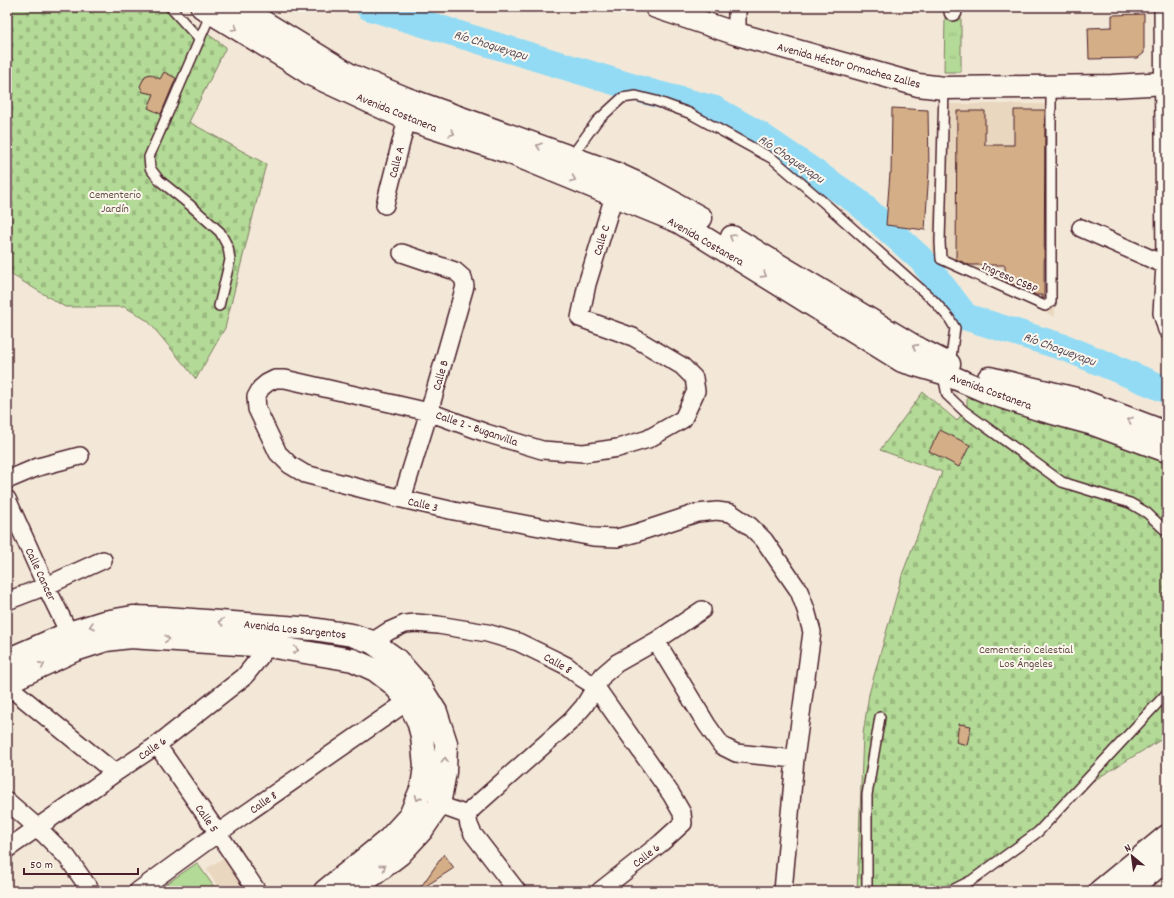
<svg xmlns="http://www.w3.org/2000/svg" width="1174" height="898" viewBox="0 0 1174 898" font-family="Dekko,sans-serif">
<defs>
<pattern id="grass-tufts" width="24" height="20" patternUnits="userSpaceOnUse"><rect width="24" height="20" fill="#b3da96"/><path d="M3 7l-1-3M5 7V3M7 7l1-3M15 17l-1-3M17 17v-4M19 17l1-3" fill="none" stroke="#9bbb81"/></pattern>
<pattern id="cemetery-stones" width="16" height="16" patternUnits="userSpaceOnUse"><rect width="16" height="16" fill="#b3da96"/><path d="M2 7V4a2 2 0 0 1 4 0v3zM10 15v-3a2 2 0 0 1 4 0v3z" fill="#9bbb81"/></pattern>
</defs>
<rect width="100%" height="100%" fill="#f3e8d8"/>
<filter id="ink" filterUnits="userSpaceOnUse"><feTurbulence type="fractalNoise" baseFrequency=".025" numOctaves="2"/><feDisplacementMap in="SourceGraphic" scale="8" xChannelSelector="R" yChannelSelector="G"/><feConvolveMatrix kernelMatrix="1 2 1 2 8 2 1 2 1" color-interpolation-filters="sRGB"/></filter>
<g filter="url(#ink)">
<!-- built -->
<path fill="#ead7bf" d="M939 104H1057L1055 317 931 259Z
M228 855 253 891H221L206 869Z"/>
<!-- grass -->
<path fill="url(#grass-tufts)" stroke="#7e7c60" d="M945 17H961V72H944Z"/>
<!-- cemetery -->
<path fill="url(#cemetery-stones)" stroke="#7e7c60" d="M7 7H169L226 47 189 122 266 164 225 328 196 379 148 321 125 307H65L7 272Z
M923 392 957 421 967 406V397L977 395 1167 456V736L1093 781 1039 838 979 881 960 891H857L863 734 869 694 903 572 942 472 880 450Z"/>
<!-- green -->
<path fill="#b3da96" stroke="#7e7c60" d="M197 863 217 891H156Z"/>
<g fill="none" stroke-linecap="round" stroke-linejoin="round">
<!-- river -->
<path stroke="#93dbf4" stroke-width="27" d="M369 7 649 92 714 109 758 134 858 202 922 260 966 317 1066 348 1167 390"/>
</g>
<!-- building -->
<path fill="#d4ae86" stroke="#4a1f2b" d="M1144 14V53L1138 58 1089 59 1088 28 1112 27V15Z
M164 72 176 78 161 114 148 108 154 94 143 92 140 86 145 76 150 74 160 79Z
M892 108 928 110 929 170 925 230 886 225 890 173H891Z
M1014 110H1045L1044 299 1042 298V295H1036L1005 281V265H969L956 259 957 111H985V145H1014Z
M940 430 970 445 959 467 929 451Z
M959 724 971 726 967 745 956 742Z
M444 854 454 868 418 891Z"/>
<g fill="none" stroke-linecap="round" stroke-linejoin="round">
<!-- lane casing -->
<g stroke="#4a1f2b" stroke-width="12">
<path id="lane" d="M170 7 200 40
M211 13 149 157 150 168 159 180 190 205 220 232 228 247 230 260 219 306
M944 88 940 242 941 259 1045 306 1051 302V87
M571 157 597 121 622 98 636 96 656 101 689 113 773 159 822 201 934 301 949 318 955 328 950 365
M943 375 947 395 964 411 1062 482 1130 503 1147 513 1167 532
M867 891V795L880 717
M950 891 972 880 1038 832 1167 693"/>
</g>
<!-- street casing -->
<g stroke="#4a1f2b" stroke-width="20">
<path id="street" d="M737 7V34
M953 7V12
M1163 7 1165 265 1162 313 1167 330
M614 196 587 284 580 318 633 337 682 366 694 378 696 391 683 419 648 439 618 448 584 453 542 450 486 433 429 412 285 379H275L267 383 261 388 256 397 257 409 278 453 290 465 305 474 402 499 454 511 593 537 617 538 636 533 697 513 717 511 731 513 750 526 764 540 799 591 806 610 812 632 795 759 783 891
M385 205 407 119
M1081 228 1165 265
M402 253 455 271 463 278 465 286 429 412 402 499
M7 480 38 467 80 456
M7 499 46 586 69 633 73 644
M7 601 46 586 103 560
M656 641 707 725 722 746 736 753 795 759
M372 642 389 631 405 624 416 623 438 625 487 633 518 642 553 659 567 666 582 678 595 686 671 794 682 813 683 823 661 843 600 891
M7 685 115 773
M157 745 218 833 257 891
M7 801 38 828 67 857 91 891
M439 805 467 815
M7 849 115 773 157 745 226 691 244 677 256 662 268 646 271 636
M138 891 218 833 408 701
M517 891 473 834 469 825 467 815 473 808 571 721 584 706 603 675 617 663 656 641 702 610"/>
</g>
<!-- secondary casing -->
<g stroke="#4a1f2b" stroke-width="25">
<path id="secondary" d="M202 7 284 57 312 75 407 119 508 152 679 222 902 361 943 373 990 393 1038 409 1093 424 1167 451
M239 7 350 75 405 98 612 172 643 186 701 218
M656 7 737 34 918 85 944 88 1112 86 1167 83
M732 237 917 348 949 364
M989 378 1080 400 1167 433
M7 660 69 633 104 622 133 617 165 618 313 629 352 635 372 642 396 659 419 685 436 712 446 743 445 772 439 805 422 830 400 854 352 891
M7 682 75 650 106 640 130 637 268 646 353 660 375 670 392 683 408 701 418 721 422 736 425 766 422 787 410 816 389 839 325 891
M1100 891 1167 836
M1128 891 1167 859"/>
</g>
<!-- lane -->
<use href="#lane" stroke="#fbf7ec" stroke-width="9"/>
<!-- street -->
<use href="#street" stroke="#fbf7ec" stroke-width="17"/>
<!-- secondary -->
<use href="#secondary" stroke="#fbf7ec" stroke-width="22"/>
</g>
<!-- one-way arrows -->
<defs><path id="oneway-chevron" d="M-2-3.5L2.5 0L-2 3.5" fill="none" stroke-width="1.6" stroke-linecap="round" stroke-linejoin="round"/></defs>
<g stroke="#ab9695">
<use href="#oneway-chevron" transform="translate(235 28) rotate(31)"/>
<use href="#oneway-chevron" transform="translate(452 133) rotate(18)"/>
<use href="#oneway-chevron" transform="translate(539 146) rotate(-161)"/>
<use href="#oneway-chevron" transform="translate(573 179) rotate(22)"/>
<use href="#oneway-chevron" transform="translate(732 237) rotate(-149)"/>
<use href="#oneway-chevron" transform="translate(764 275) rotate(32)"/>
<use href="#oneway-chevron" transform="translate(915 347) rotate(-151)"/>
<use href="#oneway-chevron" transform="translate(1130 420) rotate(-160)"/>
<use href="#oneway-chevron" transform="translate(221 622) rotate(-175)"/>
<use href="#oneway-chevron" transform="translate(92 626) rotate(164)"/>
<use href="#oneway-chevron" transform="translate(167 639) rotate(4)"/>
<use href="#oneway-chevron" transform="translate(296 650) rotate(9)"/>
<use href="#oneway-chevron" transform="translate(42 665) rotate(-26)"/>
<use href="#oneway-chevron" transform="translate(445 760) rotate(-87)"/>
<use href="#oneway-chevron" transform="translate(418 798) rotate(113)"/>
<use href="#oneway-chevron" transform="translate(383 867) rotate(-37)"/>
</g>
</g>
<g text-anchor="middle" stroke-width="4" stroke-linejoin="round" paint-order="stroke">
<!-- street labels -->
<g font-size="12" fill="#4a1f2b" stroke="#fbf7ec">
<text transform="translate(849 65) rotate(15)" y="4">Avenida Héctor Ormachea Zalles</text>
<text transform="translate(397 112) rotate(22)" y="4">Avenida Costanera</text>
<text transform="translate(396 162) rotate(-75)" y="4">Calle A</text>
<text transform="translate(601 240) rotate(-73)" y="4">Calle C</text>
<text transform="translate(706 241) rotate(30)" y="4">Avenida Costanera</text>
<text transform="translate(1010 277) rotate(24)" y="4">Ingreso CSBP</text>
<text transform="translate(440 375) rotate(-74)" y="4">Calle B</text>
<text transform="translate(991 391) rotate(20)" y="4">Avenida Costanera</text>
<text transform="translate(477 428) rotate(19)" y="4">Calle 2 - Buganvilla</text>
<text transform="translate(423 504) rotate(13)" y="4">Calle 3</text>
<text transform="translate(41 574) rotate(65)" y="4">Calle Cancer</text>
<text transform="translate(295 629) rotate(6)" y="4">Avenida Los Sargentos</text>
<text transform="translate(558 663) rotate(30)" y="4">Calle 8</text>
<text transform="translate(152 748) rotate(-35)" y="4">Calle 6</text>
<text transform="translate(263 802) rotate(-35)" y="4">Calle 8</text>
<text transform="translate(207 818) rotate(55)" y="4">Calle 5</text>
<text transform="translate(646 855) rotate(-38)" y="4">Calle 6</text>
</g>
<!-- park labels -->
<g font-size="12" fill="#644e46" stroke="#fbf7ec">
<text x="115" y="198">Cementerio<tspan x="115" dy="14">Jardín</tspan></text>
<text x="1026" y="653">Cementerio Celestial<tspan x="1026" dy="14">Los Ángeles</tspan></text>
</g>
<!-- water labels -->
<g font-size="13" font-style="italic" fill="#5c4e5d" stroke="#fbf7ec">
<text transform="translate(491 44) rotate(17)" y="5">Río Choqueyapu</text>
<text transform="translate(792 158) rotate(34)" y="5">Río Choqueyapu</text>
<text transform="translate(1060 348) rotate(20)" y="5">Río Choqueyapu</text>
</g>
</g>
<!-- margin -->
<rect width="1174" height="898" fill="none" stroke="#fbf7ec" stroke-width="24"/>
<rect x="12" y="12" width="1150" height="874" fill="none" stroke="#4a1f2b" stroke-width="1.5" filter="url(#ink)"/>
<!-- north arrow -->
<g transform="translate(1132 856) rotate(331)" stroke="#fbf7ec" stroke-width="3" paint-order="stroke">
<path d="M0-3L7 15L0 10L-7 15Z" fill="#4a1f2b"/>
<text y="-6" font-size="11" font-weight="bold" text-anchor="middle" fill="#4a1f2b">N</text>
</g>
<!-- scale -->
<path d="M24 868v6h114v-6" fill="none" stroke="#4a1f2b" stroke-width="2"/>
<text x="30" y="868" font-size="12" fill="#4a1f2b" stroke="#fbf7ec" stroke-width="3" paint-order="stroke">50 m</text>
</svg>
